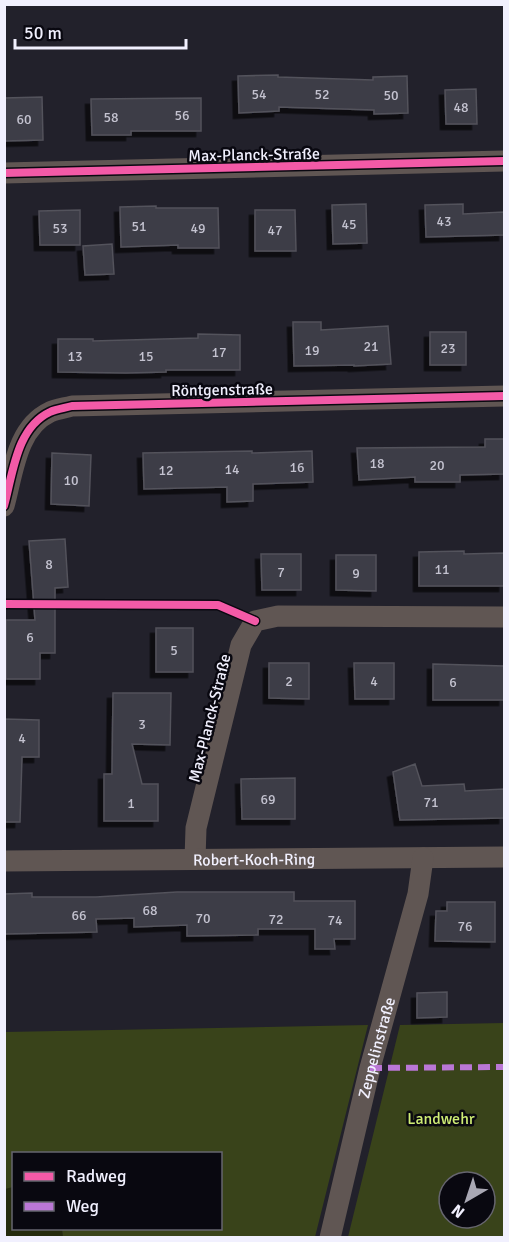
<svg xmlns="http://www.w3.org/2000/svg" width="509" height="1242" viewBox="0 0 509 1242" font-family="Signika,sans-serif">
<defs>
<filter id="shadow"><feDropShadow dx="-5.5" dy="5.5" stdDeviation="0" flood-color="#0009"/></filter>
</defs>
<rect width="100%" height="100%" fill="#22212b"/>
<!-- green -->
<path fill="#252b0e" d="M13 1187 14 1228 62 1229 63 1237H5L4 1189Z"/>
<!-- forest -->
<path fill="#39431a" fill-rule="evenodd" d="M504 1023V1237H348L400 1025ZM449 1182H485V1218H449Z
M368 1025 315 1237H63L62 1229 220 1228V1154H14L13 1187 5 1189V1032Z"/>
<!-- building -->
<path fill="#3d3c46" stroke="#53525b" stroke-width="1.5" filter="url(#shadow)" d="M278 75V77L373 80V77L407 76 408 113 374 114V110L279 107V111L239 113 238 76Z
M476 89 477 124H446L445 90Z
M42 97 43 140 4 141V98Z
M201 98V131H131V135H92L91 99Z
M366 204 367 243 333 244 332 205Z
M463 204V214L504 212V235L426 237 425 205Z
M156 206V208H218L219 248H178V245L121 247 120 207Z
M80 210V245H40L39 211Z
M255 210H295L296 251H255Z
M112 244 114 274 85 275 83 246Z
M293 322H321V330L388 326 391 364 354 366V365L294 366Z
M430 332H466V365H430Z
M198 334 240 335V370H166V372L126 373 58 372V339H93V341L198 338Z
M485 439H504V474L460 475V482H415V477L359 480 357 448 485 447Z
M252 451V453L312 451 313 482 253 484V501L227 502V487L144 489 143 453Z
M52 453 91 455 89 506 51 504Z
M65 539 68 587 55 588V653H40V679H6V620H35L29 541Z
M464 551V554L504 553V586H419V552Z
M261 554H301V590H262Z
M336 555H376V591L336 590Z
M156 628H193V672H156Z
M269 663H309V699L269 698Z
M354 663H394V699H355Z
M433 664 504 666V700H433Z
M113 693H171L170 745 132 744 142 784H158V821H104V774H112Z
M4 719 39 720V757H22L20 822H4Z
M415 764 422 786 464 784 465 791 504 789V818L400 820 393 772Z
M295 778V819H242L241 779Z
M177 892H294V901H355V939H334L335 949H315V929H258V935L187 936V925L134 927V918L96 919 97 932 4 934V894L32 893V897H96Z
M447 902H495V942L435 941 436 911H447Z
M447 992V1017L417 1018V993Z"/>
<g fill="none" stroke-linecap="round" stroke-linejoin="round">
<!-- minor -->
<g stroke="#605653" stroke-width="21">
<path d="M4 173 504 161"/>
<path d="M4 506C13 474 16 428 50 412 56 409 65 408 72 406L504 396"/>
<path d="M195 859 196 828 241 645 255 621 278 616 504 617"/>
<path id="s1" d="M4 861 504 857"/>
<path id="s2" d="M330 1238 370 1068 418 894 423 858"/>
</g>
<!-- quiet -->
<path stroke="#ba77d6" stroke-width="6" stroke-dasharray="12 6" stroke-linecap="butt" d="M370 1068 504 1067"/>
<!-- cycleway casing -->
<g stroke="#090810" stroke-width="11">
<path id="cycleway" d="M4 173 504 161
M4 506C13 474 16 428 50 412 56 409 65 408 72 406L504 396
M4 604 218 605 255 621"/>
</g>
<!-- cycleway -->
<use href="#cycleway" stroke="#f35aa7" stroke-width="8"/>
</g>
<g text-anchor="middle" stroke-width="5" stroke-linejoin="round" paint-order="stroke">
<!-- number labels -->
<g font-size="14" fill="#c4c3d0">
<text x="259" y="99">54</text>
<text x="322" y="99">52</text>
<text x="391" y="100">50</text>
<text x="461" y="112">48</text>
<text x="182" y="120">56</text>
<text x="111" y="122">58</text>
<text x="24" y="124">60</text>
<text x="444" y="226">43</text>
<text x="349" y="229">45</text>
<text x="139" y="231">51</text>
<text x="60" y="233">53</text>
<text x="198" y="233">49</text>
<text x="275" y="235">47</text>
<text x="371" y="351">21</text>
<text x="448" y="353">23</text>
<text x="312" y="355">19</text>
<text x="219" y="357">17</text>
<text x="75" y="361">13</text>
<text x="146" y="361">15</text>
<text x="377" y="468">18</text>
<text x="437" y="470">20</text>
<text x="297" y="472">16</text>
<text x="232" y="474">14</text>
<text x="166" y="475">12</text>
<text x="71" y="485">10</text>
<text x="49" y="569">8</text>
<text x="442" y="574">11</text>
<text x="281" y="577">7</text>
<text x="356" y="578">9</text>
<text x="30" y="642">6</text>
<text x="174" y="655">5</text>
<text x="289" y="686">2</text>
<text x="374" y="686">4</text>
<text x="453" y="687">6</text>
<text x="142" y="729">3</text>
<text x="22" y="743">4</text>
<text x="268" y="804">69</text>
<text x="431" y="807">71</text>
<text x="131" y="808">1</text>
<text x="150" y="915">68</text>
<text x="79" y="920">66</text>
<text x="203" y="923">70</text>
<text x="276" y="924">72</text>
<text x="335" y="925">74</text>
<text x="465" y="931">76</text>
</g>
<!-- street labels -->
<g font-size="16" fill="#f1f0fe" stroke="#090810">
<text transform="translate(254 154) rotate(-1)" y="6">Max-Planck-Straße</text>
<text transform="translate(222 389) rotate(-1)" y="6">Röntgenstraße</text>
<text transform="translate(209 718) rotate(-76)" y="6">Max-Planck-Straße</text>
<text dy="6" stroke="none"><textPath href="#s1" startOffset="250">Robert-Koch-Ring</textPath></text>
<text dy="6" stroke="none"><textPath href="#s2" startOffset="196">Zeppelinstraße</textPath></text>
</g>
<!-- park labels -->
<g font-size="16" fill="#cfed75" stroke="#090810">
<text x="441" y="1124">Landwehr</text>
</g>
</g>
<!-- border -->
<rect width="509" height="1242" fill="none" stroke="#f1f0fe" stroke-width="12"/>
<!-- legend -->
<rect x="12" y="1152" width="210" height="78" fill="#090810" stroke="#66656f" stroke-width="1.5"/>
<rect x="24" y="1172" width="30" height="9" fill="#f35aa7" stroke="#66656f" stroke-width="1.5"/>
<text x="66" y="1182" font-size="18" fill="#f1f0fe">Radweg</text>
<rect x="24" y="1202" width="30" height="9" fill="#ba77d6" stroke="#66656f" stroke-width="1.5"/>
<text x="66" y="1212" font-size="18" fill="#f1f0fe">Weg</text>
<!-- north arrow -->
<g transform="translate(467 1200) rotate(219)"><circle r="28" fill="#090810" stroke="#66656f" stroke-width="1.5"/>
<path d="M0-4.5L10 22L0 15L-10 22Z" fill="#a9a8b4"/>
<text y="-9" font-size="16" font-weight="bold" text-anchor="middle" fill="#f1f0fe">N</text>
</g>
<!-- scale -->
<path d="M15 39v9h171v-9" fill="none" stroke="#f1f0fe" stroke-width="3"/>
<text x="24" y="39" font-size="18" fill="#f1f0fe" stroke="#090810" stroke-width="4.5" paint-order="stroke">50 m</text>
</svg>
